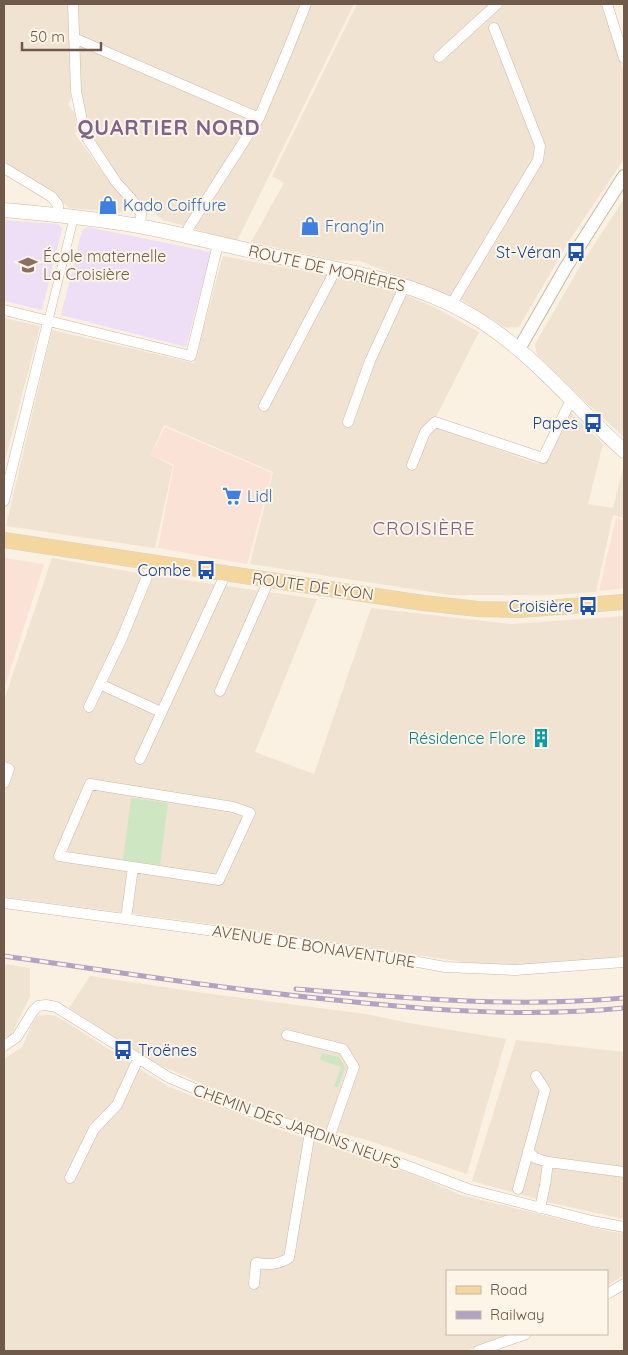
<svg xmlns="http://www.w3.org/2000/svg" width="628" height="1355" viewBox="0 0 628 1355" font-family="Quicksand,sans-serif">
<rect width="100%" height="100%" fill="#faf1e2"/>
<!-- residential -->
<path fill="#f1e3d1" d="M4 4H68L71 88V99L68 104 74 113 78 130 75 134 112 185 128 204 126 213 69 208 58 198 4 165Z
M77 4H354L237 241 163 220 120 183 91 141 79 88Z
M357 4H601L624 72V159L569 241 519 327 506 328 463 301 360 261 333 260 251 242 284 183 272 176Z
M624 199V437L580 397 537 355 535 344 582 263Z
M223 256 352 280 397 291 438 309 479 332 432 425 538 464 569 411 603 444 588 504 613 508 624 464V518L613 515 596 592 552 595H450L250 564 273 472 164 425 151 455 173 466 155 548 6 526 52 330 194 363Z
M4 318 40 326 4 464Z
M52 558 144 574 317 599 255 752 314 774 371 608 511 624 624 616V956L588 962 507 968 436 958 242 928 4 897V700Z
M4 964 30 968V997L11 1035 4 1038Z
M90 976 204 993 366 1014 409 1023 506 1039 467 1174 370 1141 272 1115 153 1062 69 1008Z
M48 1015 56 1016 66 1022 167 1086 272 1127 417 1176 461 1195 612 1232 624 1233V1275L607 1286V1271H447V1334H509L466 1351H4V1059L22 1047 32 1024 37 1016Z
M516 1040 624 1052V1219L551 1203 472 1181Z"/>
<!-- commercial -->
<path fill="#fae2d6" d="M165 427 272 473 247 564 158 548 174 465 151 455Z
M616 518 624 520V588L599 591Z
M4 558 44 564 4 690Z"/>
<!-- education -->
<path fill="#eedff6" d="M4 220 58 224 62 229 42 310 4 301Z
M87 227 211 252 186 347 61 315 82 231Z"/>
<!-- green -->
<path fill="#cfe6c2" d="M131 798 168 803 160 865 123 860Z
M322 1053 339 1057 345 1068 338 1088 334 1086 341 1067 320 1060Z"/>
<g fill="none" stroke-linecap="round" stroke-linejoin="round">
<!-- pedestrian casing -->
<g stroke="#c9b9aa" stroke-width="9">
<path id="pedestrian" d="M48 322 74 217"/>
</g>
<!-- minor casing -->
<g stroke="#c9b9aa" stroke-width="11">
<path id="minor" d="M73 4 76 91 85 135 116 182 134 202 141 214 140 226
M607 4 624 58
M74 38 259 118
M439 57 497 4
M4 168 52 197 58 205V215
M186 237 189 227 259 118 287 52 306 4
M451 305 538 160 540 146 494 28
M4 310 191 356 218 244
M264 406 336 269
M348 422 370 361 405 285
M412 465 425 432 435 422 543 458 568 406 572 400
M4 501 48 322
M104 686 161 712
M220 691 269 580
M89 707 122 638 153 562
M140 759 226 573
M4 767 9 769 4 783
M4 903 230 933 391 957 445 967 515 970 624 962
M126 919 133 867 59 856 90 784 233 807 250 813 219 880 133 867
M287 1035 343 1049 354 1067 329 1138
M4 1046 17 1037 33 1011 38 1006 46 1005 56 1007 168 1077 232 1105 389 1159 468 1189 592 1221 624 1227
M528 1151 535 1158 548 1162 624 1172
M70 1178 94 1129 117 1105 138 1059
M518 1189 545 1090 536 1076
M540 1208 545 1185 548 1162
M254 1284 256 1263C270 1265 277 1265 289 1258L310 1132
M607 1294 624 1284
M478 1351 526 1334"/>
</g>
<!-- tertiary casing -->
<g stroke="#c9b9aa" stroke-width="14">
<path id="tertiary" d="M519 349 566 267 624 176"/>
</g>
<!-- secondary casing -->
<g stroke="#cfbbaa" stroke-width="15">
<path id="secondary" d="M4 210C49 214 94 218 139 226 186 235 232 247 279 257 344 271 410 280 469 314 530 349 573 405 624 451"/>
</g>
<!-- primary casing -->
<g stroke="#d7d1cd" stroke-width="16">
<path id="primary" d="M4 540 423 603 478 609 519 610 624 602"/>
</g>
<!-- pedestrian -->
<use href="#pedestrian" stroke="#fff" stroke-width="8"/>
<!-- minor -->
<use href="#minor" stroke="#fff" stroke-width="10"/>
<!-- tertiary -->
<use href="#tertiary" stroke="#fff" stroke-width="12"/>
<!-- secondary -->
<use href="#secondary" stroke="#fff" stroke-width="14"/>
<!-- primary -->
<use href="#primary" stroke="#f4d79f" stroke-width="15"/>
<!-- rail casing -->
<g stroke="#b4a2c2" stroke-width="5">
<path id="rail" d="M4 956C117 972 231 990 345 1001 438 1011 531 1017 624 1008
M296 989C405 998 515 1008 624 998"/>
</g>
<!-- rail -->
<use href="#rail" stroke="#fdf5e7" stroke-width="3" stroke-dasharray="9" stroke-linecap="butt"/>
</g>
<!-- icons -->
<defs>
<g id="shop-bare" transform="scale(1.5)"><path d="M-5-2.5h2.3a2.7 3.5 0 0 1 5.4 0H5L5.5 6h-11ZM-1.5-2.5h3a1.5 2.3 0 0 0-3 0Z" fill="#3f7fe0" stroke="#fdf5e7" stroke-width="2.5" paint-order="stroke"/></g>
<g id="bus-bare" transform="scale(1.5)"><path d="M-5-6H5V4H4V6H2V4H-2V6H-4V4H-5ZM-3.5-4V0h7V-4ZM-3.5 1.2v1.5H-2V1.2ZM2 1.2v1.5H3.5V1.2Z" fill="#1a4fb4" stroke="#fdf5e7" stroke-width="2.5" paint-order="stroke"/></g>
<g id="school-bare" transform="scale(1.5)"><path d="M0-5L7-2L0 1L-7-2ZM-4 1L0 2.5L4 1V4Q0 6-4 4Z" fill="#8d6e63" stroke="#fdf5e7" stroke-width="2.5" paint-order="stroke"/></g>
<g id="supermarket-bare" transform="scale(1.5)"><path d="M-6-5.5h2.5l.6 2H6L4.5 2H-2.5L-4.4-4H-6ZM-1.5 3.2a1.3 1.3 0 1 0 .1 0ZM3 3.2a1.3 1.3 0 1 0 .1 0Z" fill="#3f7fe0" stroke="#fdf5e7" stroke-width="2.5" paint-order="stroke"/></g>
<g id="building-bare" transform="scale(1.5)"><path d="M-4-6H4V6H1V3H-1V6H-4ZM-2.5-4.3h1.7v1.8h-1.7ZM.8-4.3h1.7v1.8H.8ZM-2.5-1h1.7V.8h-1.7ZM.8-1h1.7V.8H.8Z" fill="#0f9aa8" stroke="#fdf5e7" stroke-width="2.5" paint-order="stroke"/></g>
</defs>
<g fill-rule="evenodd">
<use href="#shop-bare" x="108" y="205"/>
<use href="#shop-bare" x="310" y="226"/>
<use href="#bus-bare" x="576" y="252"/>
<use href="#school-bare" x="28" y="265"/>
<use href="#bus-bare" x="593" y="423"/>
<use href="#supermarket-bare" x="232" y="496"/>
<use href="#bus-bare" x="206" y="570"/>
<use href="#bus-bare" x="588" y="606"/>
<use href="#building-bare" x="541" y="738"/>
<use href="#bus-bare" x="123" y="1050"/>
</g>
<g text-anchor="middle" stroke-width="4" stroke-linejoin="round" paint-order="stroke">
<!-- shop labels -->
<g font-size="16" fill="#366cbe" stroke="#fdf5e7" text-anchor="start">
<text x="123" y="211">Kado Coiffure</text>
<text x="325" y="232">Frang'in</text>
<text x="247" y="502">Lidl</text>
</g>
<!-- transit labels -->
<g font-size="16" fill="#164399" stroke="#fdf5e7" text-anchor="end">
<text x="561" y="258">St-Véran</text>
<text x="578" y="429">Papes</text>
<text x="191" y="576">Combe</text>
<text x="573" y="612">Croisière</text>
<text x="138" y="1056" text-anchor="start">Troënes</text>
</g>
<!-- education labels -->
<g font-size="16" fill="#785e54" stroke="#fdf5e7" text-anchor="start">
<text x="43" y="262">École maternelle<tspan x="43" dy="18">La Croisière</tspan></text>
</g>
<!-- street labels -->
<g font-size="16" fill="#6f594b" stroke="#fdf5e7">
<text transform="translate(327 268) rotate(13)" y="6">ROUTE DE MORIÈRES</text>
<text transform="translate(313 586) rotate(8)" y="6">ROUTE DE LYON</text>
<text transform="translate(314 946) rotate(9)" y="6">AVENUE DE BONAVENTURE</text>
<text transform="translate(297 1126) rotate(20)" y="6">CHEMIN DES JARDINS NEUFS</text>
</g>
<!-- culture labels -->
<g font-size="16" fill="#0d838f" stroke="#fdf5e7" text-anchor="end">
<text x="526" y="744">Résidence Flore</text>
</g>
<!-- quarter labels -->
<g font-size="19" letter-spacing="1" fill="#7f638c" stroke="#fdf5e7">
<text x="424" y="535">CROISIÈRE</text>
</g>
<!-- district labels -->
<g font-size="21" font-weight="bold" letter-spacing="1" fill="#7f638c" stroke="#fdf5e7">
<text x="169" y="135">QUARTIER NORD</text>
</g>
</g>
<!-- border -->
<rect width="628" height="1355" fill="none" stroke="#6f594b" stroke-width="10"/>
<!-- legend -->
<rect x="446" y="1270" width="162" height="65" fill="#fdf5e7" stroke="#c4b7a9"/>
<rect x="456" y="1286" width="25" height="8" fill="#f4d79f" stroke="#c4b7a9"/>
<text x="490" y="1295" font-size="15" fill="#6f594b">Road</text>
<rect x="456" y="1311" width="25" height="8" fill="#b4a2c2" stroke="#c4b7a9"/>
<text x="490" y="1320" font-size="15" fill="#6f594b">Railway</text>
<!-- scale -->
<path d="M22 42v8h79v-8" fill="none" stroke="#6f594b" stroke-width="2.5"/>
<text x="30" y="42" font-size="15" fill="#6f594b" stroke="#fdf5e7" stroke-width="4" paint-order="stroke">50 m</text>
</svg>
